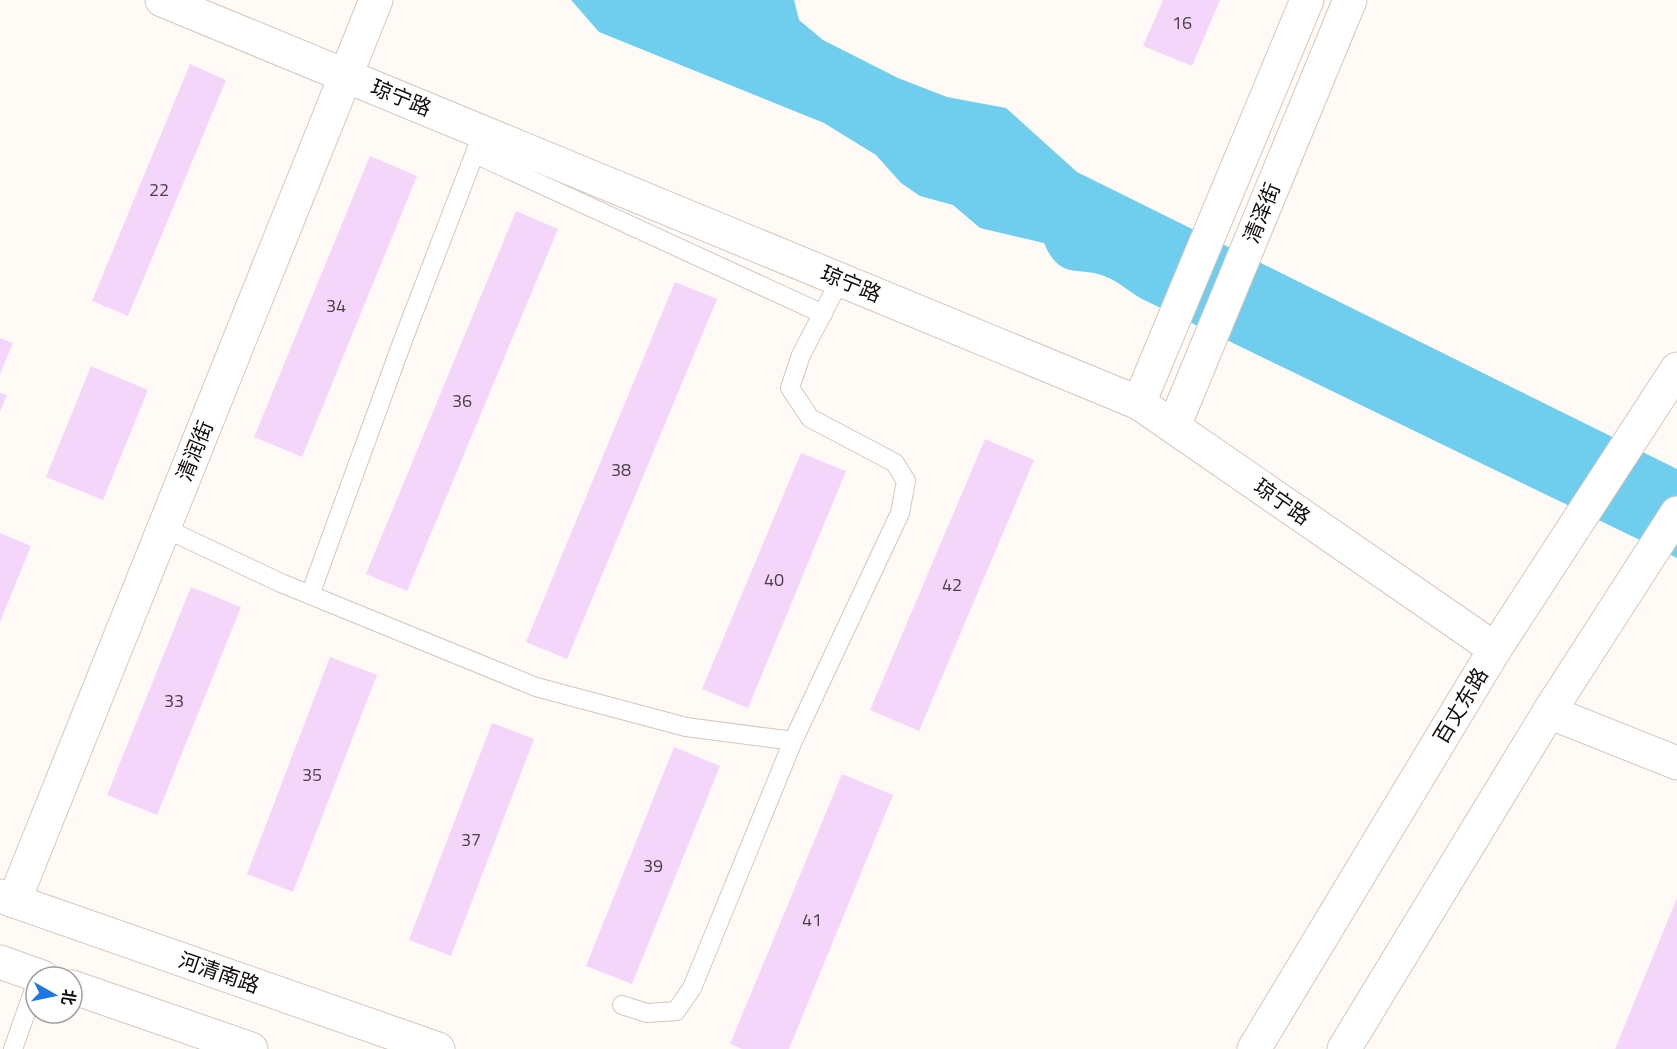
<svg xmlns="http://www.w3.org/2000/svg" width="1677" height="1049" viewBox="0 0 1677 1049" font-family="'Titillium Web','Noto Sans SC',sans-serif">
<rect width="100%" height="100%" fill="#fffaf6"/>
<!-- water -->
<path fill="#6fcded" d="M571 0H794L799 20 823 40 898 78 947 97 1006 108 1077 172 1677 469V558L1140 298C1130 292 1120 283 1109 278 1079 264 1061 283 1044 243L980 228 953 205 920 196 901 183 876 155 824 123 599 32Z"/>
<!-- building -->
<path fill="#f5d6fb" d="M1163 0H1220L1192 66 1143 46Z
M190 64 226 80 128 316 92 301Z
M370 156 417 176 302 457 254 437Z
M516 211 558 229 407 591 366 574Z
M675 282 717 299 567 659 526 642Z
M0 338 13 343 0 374Z
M91 366 148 390 103 500 46 477Z
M0 393 7 395 0 412Z
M985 439 1034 460 919 731 870 710Z
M801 453 846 471 748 708 702 689Z
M0 533 31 546 0 622Z
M191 587 241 607 157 815 107 795Z
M330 657 377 675 293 892 247 874Z
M492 723 534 739 451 956 409 940Z
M674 747 720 766 632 984 586 966Z
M842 774 893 795 789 1049H742L730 1044Z
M1677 898V1049H1615Z"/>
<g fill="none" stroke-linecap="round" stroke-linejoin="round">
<!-- service casing -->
<g stroke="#d4c7be" stroke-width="20">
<path id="service" d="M475 154 823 314
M164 528 281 583 536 687 686 727 793 741 900 513 906 481 895 463 810 418 790 388 801 355 840 280
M310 595 403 340 483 132
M622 1005 647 1013 676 1011 692 988 793 741
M13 1049 36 984"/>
</g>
<!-- minor casing -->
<g stroke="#d4c7be" stroke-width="35">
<path id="minor" d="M162 0 1139 403 1495 649
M1549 712 1677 763
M14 901 376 0"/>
</g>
<!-- tertiary casing -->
<g stroke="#d4c7be" stroke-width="35">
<path id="tertiary" d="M1139 403 1307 0
M1174 426 1350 0"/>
</g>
<!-- secondary casing -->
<g stroke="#d4c7be" stroke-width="35">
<path id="secondary" d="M0 896 438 1049
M0 962 42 977
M72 987 251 1049"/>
</g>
<!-- primary casing -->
<g stroke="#d4c7be" stroke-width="35">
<path id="primary" d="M1254 1049 1495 649 1677 369
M1344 1049 1549 712 1677 513"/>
</g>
<!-- service -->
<use href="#service" stroke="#fff" stroke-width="18"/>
<!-- minor -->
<use href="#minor" stroke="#fff" stroke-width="33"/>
<!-- tertiary -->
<use href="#tertiary" stroke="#fff" stroke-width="33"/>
<!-- secondary -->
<use href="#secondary" stroke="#fff" stroke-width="33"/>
<!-- primary -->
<use href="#primary" stroke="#fff" stroke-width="33"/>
</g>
<g text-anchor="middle" stroke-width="6" stroke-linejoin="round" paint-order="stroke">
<!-- number labels -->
<g font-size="18" fill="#4b4047">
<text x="1182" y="29">16</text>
<text x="159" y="196">22</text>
<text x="336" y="312">34</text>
<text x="462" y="407">36</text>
<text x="621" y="476">38</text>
<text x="774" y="586">40</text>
<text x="952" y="591">42</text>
<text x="174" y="707">33</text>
<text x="312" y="781">35</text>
<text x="471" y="846">37</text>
<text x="653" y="872">39</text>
<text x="812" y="926">41</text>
</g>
<!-- street labels -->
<g font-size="21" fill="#120e0b" stroke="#fff">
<text transform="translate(401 98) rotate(22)" y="7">琼宁路</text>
<text transform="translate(1262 213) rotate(-68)" y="7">清泽街</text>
<text transform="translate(851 284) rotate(22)" y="7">琼宁路</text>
<text transform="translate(195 451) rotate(-68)" y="7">清润街</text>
<text transform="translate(1282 502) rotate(35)" y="7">琼宁路</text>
<text transform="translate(1461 706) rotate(-59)" y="7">百丈东路</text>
<text transform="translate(219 973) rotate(19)" y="7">河清南路</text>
</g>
</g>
<!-- north arrow -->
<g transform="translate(54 995) rotate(99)"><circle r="28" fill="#ffffff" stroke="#a09f9d" stroke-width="1.5"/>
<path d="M0-4.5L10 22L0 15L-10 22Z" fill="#1d78e2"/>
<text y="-9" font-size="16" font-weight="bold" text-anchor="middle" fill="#120e0b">北</text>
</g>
</svg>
